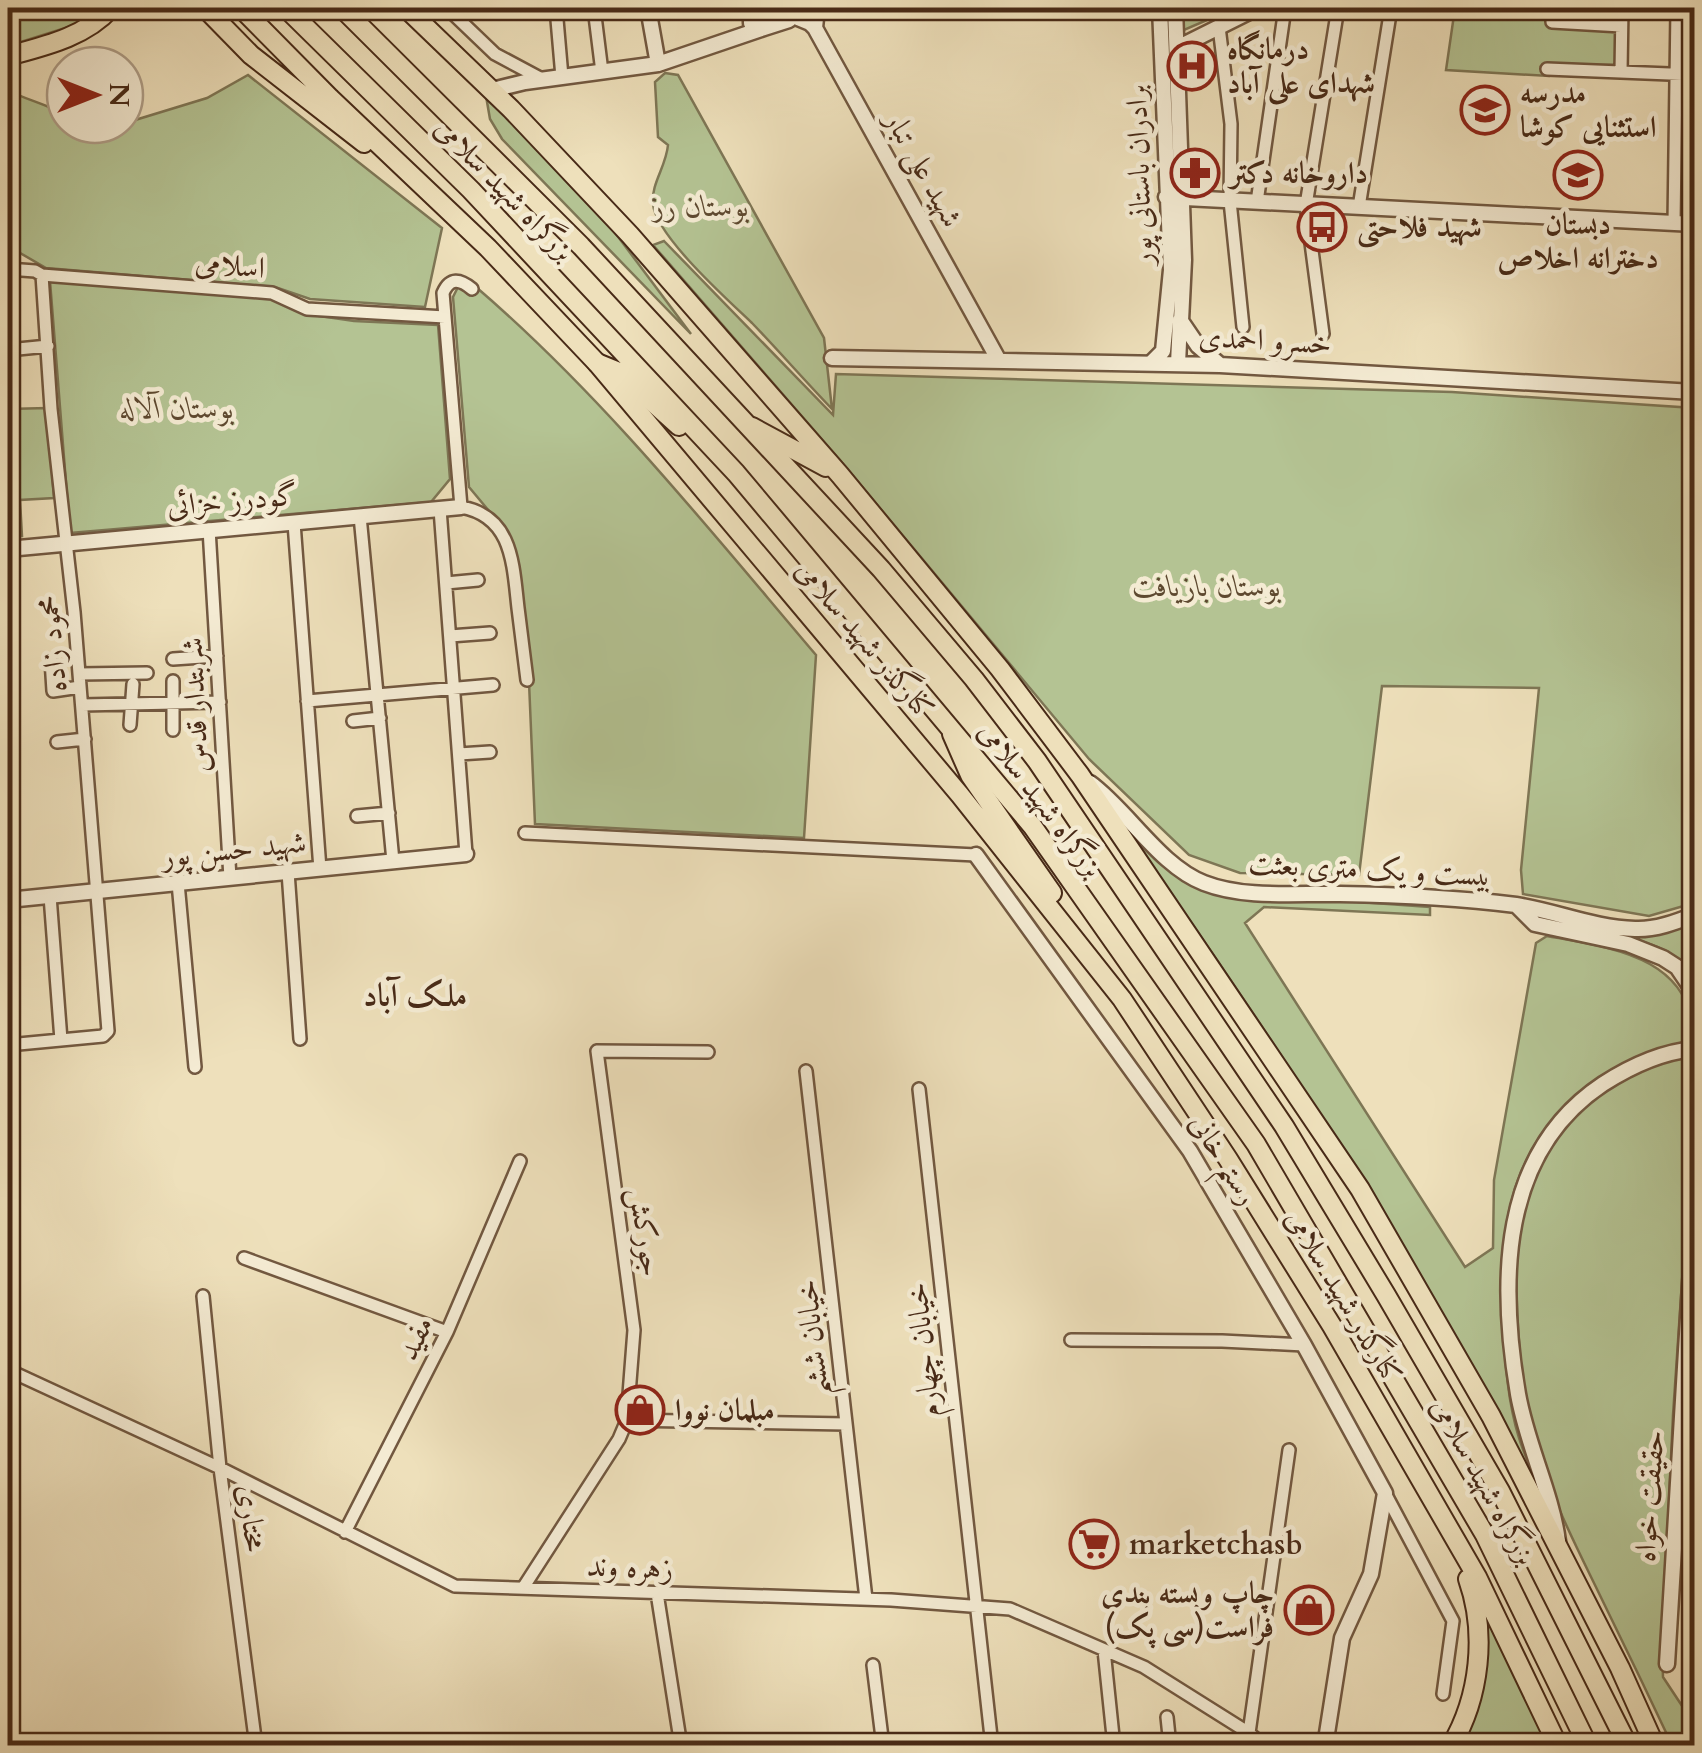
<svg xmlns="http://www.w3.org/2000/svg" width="1702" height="1753" viewBox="0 0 1702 1753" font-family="Cardo,Amiri,serif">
<rect width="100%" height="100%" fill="#eee0bb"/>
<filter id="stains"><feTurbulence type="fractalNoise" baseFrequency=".002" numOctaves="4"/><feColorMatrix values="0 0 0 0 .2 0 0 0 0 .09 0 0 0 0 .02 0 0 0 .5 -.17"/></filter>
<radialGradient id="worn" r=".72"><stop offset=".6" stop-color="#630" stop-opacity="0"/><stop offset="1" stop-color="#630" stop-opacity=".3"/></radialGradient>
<!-- green -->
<path fill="#b4c393" stroke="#7e7655" stroke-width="2.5" d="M8 8H94L78 24 8 46Z
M1182 8H1235L1184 30Z
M1455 8H1550L1549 27 1618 32 1615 65H1553L1549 76 1446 70Z
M665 73 678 75 824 338 832 409C805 381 779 351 752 323 728 300 656 236 653 204 651 183 666 167 668 145L658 137 655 82Z
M248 75 442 228 425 307 310 299 275 287 46 268 8 246V90C27 101 48 103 65 117V125H74L86 135 207 98Z
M486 96 610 226 691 334 502 139 490 119Z
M664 241 833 415 836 374 1452 392 1694 408V903L1649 916 1523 894 1521 870 1539 688 1382 686 1359 875 1240 873 1189 855 1089 759 839 459 653 245Z
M50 281 273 297 306 314 354 321 438 325 450 479 431 502 70 533Z
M458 287H476C603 396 708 528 816 655L804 838 535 824 529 682 517 564 509 535 469 487 453 297Z
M47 408 54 498 20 500 22 536 8 537V409Z
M1099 794 1186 881 1331 900 1430 907V915L1264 907 1245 923 1465 1267 1493 1248 1494 1180 1536 943 1547 936C1613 948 1694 957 1694 1042 1606 1057 1533 1113 1511 1203 1503 1232 1505 1264 1504 1294 1503 1341 1505 1393 1519 1438 1526 1460 1536 1481 1545 1502 1415 1254 1265 1020 1099 794Z
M1694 924V981C1681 952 1653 944 1624 936H1648Z
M1694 1057V1104L1673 1415 1662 1650 1663 1677 1694 1724V1745H1672C1646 1690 1620 1636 1593 1581 1571 1536 1548 1490 1535 1441 1522 1397 1519 1351 1517 1306 1514 1242 1520 1194 1555 1139 1584 1095 1642 1061 1694 1057Z
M1479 1599 1553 1745 1461 1746Z"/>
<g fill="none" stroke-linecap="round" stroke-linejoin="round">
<!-- minor casing -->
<g stroke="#725840" stroke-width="16">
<path id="minor" d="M447 8 495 54 542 79
M556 8 562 77
M594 8 602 72
M1553 8 1552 22 1621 26
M1219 27 1231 124 1230 201 1243 327
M1547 69 1694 75
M1621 72 1622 8
M1257 202 1285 8
M1359 207 1391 8
M1674 223 1677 8
M8 269 35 271 42 275 272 293 307 309 445 317
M8 270 10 308
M472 289C460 279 450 277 443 293L461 507C513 516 513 565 518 608 521 632 524 656 527 680
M1323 334 1306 205 1338 8
M8 350 48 346
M440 509 466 854
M360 516 393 861
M294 523 320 869
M209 529 230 878
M446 583 478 580
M450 636 490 633
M173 659 217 656
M51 660 53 691 80 687
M79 674 147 673
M173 681V730
M8 700 11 737 8 741
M307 701 493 685
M82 705 220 702
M353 721 380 718
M130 725 133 684
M57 742 85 739
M459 754 490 752
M357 816 389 813
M525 833 976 855
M288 872 300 1039
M178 883 195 1067
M50 896 61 1040
M8 1020 9 1045
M8 1045 103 1036 108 1031 74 612 51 409 42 275
M806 1071 866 1599
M919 1089 992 1746
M244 1258 447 1332
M203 1296 220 1468 256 1746
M1071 1340 1222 1341 1304 1345
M8 1370 220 1468 455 1586 891 1600 1010 1609 1144 1667 1249 1733 1264 1746
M627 1420 846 1424
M1385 1493 1453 1621 1443 1694
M345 1532 447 1332 520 1161
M523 1588 619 1439 627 1420 634 1330 597 1051 708 1052
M657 1593 681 1746
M1104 1650 1114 1746
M873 1665 883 1746
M1167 1717 1170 1746
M1249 1733 1289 1450"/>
</g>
<!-- tertiary casing -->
<g stroke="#725840" stroke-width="19">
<path id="tertiary" d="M648 8 658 64
M751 8V23L764 28 789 20 795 8
M1175 8 1184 260 1181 321 1198 346 1219 364
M793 16 810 23 815 28 998 359
M815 28 817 8
M1177 48 1257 8
M492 90 525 82 658 64 764 28
M1166 197 1694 224
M832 358 1220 365 1694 392
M1151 363 1163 351 1171 270 1160 8
M1178 364 1180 320
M8 549 461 507
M1090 783C1128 811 1160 866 1204 883 1245 899 1297 893 1340 894 1398 895 1459 898 1516 905 1556 911 1594 928 1635 929 1655 930 1676 922 1694 915
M976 855 1190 1151 1304 1345 1385 1493 1371 1574 1342 1638 1325 1746
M8 900 466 854
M1518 907 1535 924 1628 944 1663 958 1677 967 1694 992
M1558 1541C1551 1491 1527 1445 1518 1394 1499 1283 1499 1153 1603 1084 1631 1066 1661 1052 1694 1049
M1667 1664 1694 1219"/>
</g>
<!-- primary casing -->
<g stroke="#482a17" stroke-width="22">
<path id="primary" d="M205 8 251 55 364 143
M241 8 330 98 488 248 597 363 960 795 1122 999 1228 1159 1332 1326 1477 1577 1558 1746
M406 8 511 109 630 235 840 475 1000 669 1080 775 1360 1189 1491 1416 1620 1668 1655 1746
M8 56C45 46 85 37 111 8
M752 427 826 467
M952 734 970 775 1052 893
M1451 1746C1480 1697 1487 1633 1468 1579"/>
</g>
<!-- trunk casing -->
<g stroke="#482a17" stroke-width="22">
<path id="trunk" d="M286 8 471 190 736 473 1033 827 1256 1144 1485 1535 1588 1746
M342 8 581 246 881 569 974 679 1037 761 1284 1126 1386 1295 1500 1491 1628 1746
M597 363 619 372 679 426"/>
</g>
<!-- minor -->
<use href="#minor" stroke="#f4ebd3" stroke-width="11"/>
<!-- tertiary -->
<use href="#tertiary" stroke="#f4ebd3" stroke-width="14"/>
<!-- primary -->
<use href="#primary" stroke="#eee0bb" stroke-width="18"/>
<!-- trunk -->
<use href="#trunk" stroke="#eee0bb" stroke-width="18"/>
</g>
<!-- icons -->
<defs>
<g id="hospital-ring" transform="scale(2.5)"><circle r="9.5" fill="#f4ebd3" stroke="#8f2418" stroke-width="1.5"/><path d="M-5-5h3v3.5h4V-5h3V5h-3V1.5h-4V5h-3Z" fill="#8f2418"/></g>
<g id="school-ring" transform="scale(2.5)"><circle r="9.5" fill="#f4ebd3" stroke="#8f2418" stroke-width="1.5"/><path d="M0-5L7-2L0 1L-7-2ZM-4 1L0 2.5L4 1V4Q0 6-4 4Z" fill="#8f2418"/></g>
<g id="pharmacy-ring" transform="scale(2.5)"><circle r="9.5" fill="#f4ebd3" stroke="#8f2418" stroke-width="1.5"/><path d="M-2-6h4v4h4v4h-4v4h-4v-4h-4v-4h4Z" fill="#8f2418"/></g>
<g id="bus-ring" transform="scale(2.5)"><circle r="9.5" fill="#f4ebd3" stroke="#8f2418" stroke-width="1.5"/><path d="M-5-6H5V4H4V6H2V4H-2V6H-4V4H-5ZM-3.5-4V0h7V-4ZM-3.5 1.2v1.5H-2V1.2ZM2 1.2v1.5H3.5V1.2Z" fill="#8f2418"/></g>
<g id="shop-ring" transform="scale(2.5)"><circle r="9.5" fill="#f4ebd3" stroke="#8f2418" stroke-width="1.5"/><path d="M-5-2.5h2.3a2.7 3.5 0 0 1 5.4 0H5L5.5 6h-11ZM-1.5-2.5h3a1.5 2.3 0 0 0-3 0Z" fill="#8f2418"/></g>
<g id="supermarket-ring" transform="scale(2.5)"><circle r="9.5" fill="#f4ebd3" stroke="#8f2418" stroke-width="1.5"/><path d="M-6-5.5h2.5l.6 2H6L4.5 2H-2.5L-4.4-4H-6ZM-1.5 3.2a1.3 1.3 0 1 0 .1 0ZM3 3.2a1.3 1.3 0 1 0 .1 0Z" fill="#8f2418"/></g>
</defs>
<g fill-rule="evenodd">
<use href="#hospital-ring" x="1192" y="66"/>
<use href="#school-ring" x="1485" y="110"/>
<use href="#pharmacy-ring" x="1195" y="173"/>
<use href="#school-ring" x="1578" y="175"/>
<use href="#bus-ring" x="1322" y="227"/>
<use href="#shop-ring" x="640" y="1410"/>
<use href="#supermarket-ring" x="1094" y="1544"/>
<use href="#shop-ring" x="1309" y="1610"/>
</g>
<g text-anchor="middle" stroke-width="9" stroke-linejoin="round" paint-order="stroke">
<!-- poi labels -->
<g font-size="30" font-weight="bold" fill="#482a17" stroke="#f4ebd3" text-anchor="start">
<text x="1227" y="59">درمانگاه<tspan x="1227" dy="34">شهدای علی آباد</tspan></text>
<text x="1520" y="103">مدرسه<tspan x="1520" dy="34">استثنایی کوشا</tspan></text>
<text x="1230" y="183">داروخانه دکتر</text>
<text x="1578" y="234" text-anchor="middle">دبستان<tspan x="1578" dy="34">دخترانه اخلاص</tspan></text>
<text x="1357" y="237">شهید فلاحتی</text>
<text x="675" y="1420">مبلمان نووا</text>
<text x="1129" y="1554">marketchasb</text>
<text x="1274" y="1603" text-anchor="end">چاپ وبسته بندی<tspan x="1274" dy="34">فراست(سی پک)</tspan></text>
</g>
<!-- street labels -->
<g font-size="30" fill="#482a17" stroke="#f4ebd3">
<text transform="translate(924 169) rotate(61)" y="10">شهید علی تبار</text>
<text transform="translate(1139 175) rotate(-92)" y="10">برادران باستانی پور</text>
<text transform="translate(505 189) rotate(46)" y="10">بزرگراه شهید سلامی</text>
<text transform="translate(230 265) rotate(5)" y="10">اسلامی</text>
<text transform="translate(1265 340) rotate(3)" y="10">خسرو احمدی</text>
<text transform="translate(232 500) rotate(-5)" y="10">گودرز خزائی</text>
<text transform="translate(865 639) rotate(50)" y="10">کنارگذر شهید سلامی</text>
<text transform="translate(52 644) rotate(-95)" y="10">محمود زاده</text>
<text transform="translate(195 705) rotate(-93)" y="10">شربتدار قدس</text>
<text transform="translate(1041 799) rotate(53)" y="10">بزرگراه شهید سلامی</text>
<text transform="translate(234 849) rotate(-6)" y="10">شهید حسن پور</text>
<text transform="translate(1370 869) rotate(3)" y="10">بیست و یک متری بعثت</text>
<text transform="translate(1224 1159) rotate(58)" y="10">رستم خانی</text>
<text transform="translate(646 1232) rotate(82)" y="10">جورکش</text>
<text transform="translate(1344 1296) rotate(59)" y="10">کنارگذر شهید سلامی</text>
<text transform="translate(415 1338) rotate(-64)" y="10">مفید</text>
<text transform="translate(812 1338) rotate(-96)" y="10">خیابان ششم</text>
<text transform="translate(923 1350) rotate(-96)" y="10">خیابان چهارم</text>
<text transform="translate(1484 1481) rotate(61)" y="10">بزرگراه شهید سلامی</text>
<text transform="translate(1649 1496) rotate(-86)" y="10">حقیقت خواه</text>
<text transform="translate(252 1518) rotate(83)" y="10">مختاری</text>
<text transform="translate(630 1567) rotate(2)" y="10">زهره وند</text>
</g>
<!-- park labels -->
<g font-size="30" font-style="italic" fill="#5e4930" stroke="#f4ebd3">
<text x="701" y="216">بوستان رز</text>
<text x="177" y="418">بوستان آلاله</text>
<text x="1207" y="596">بوستان بازیافت</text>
</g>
<!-- neighbourhood labels -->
<g font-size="32" font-weight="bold" fill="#482a17" stroke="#f4ebd3">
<text x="415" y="1006">ملک آباد</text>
</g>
</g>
<!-- margin -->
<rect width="1702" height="1753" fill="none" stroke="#eee0bb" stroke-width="40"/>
<rect x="10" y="10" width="1682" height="1733" fill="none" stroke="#482a17" stroke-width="5"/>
<rect x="20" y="20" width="1662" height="1713" fill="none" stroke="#482a17" stroke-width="2.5"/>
<!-- north arrow -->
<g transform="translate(95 95) rotate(90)"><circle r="48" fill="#f4ebd3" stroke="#af9e88" stroke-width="2.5"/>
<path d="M0-8L18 38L0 25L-18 38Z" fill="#8f2418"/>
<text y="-15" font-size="28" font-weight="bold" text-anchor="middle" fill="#482a17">N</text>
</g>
<rect width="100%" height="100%" filter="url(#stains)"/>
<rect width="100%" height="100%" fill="url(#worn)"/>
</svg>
